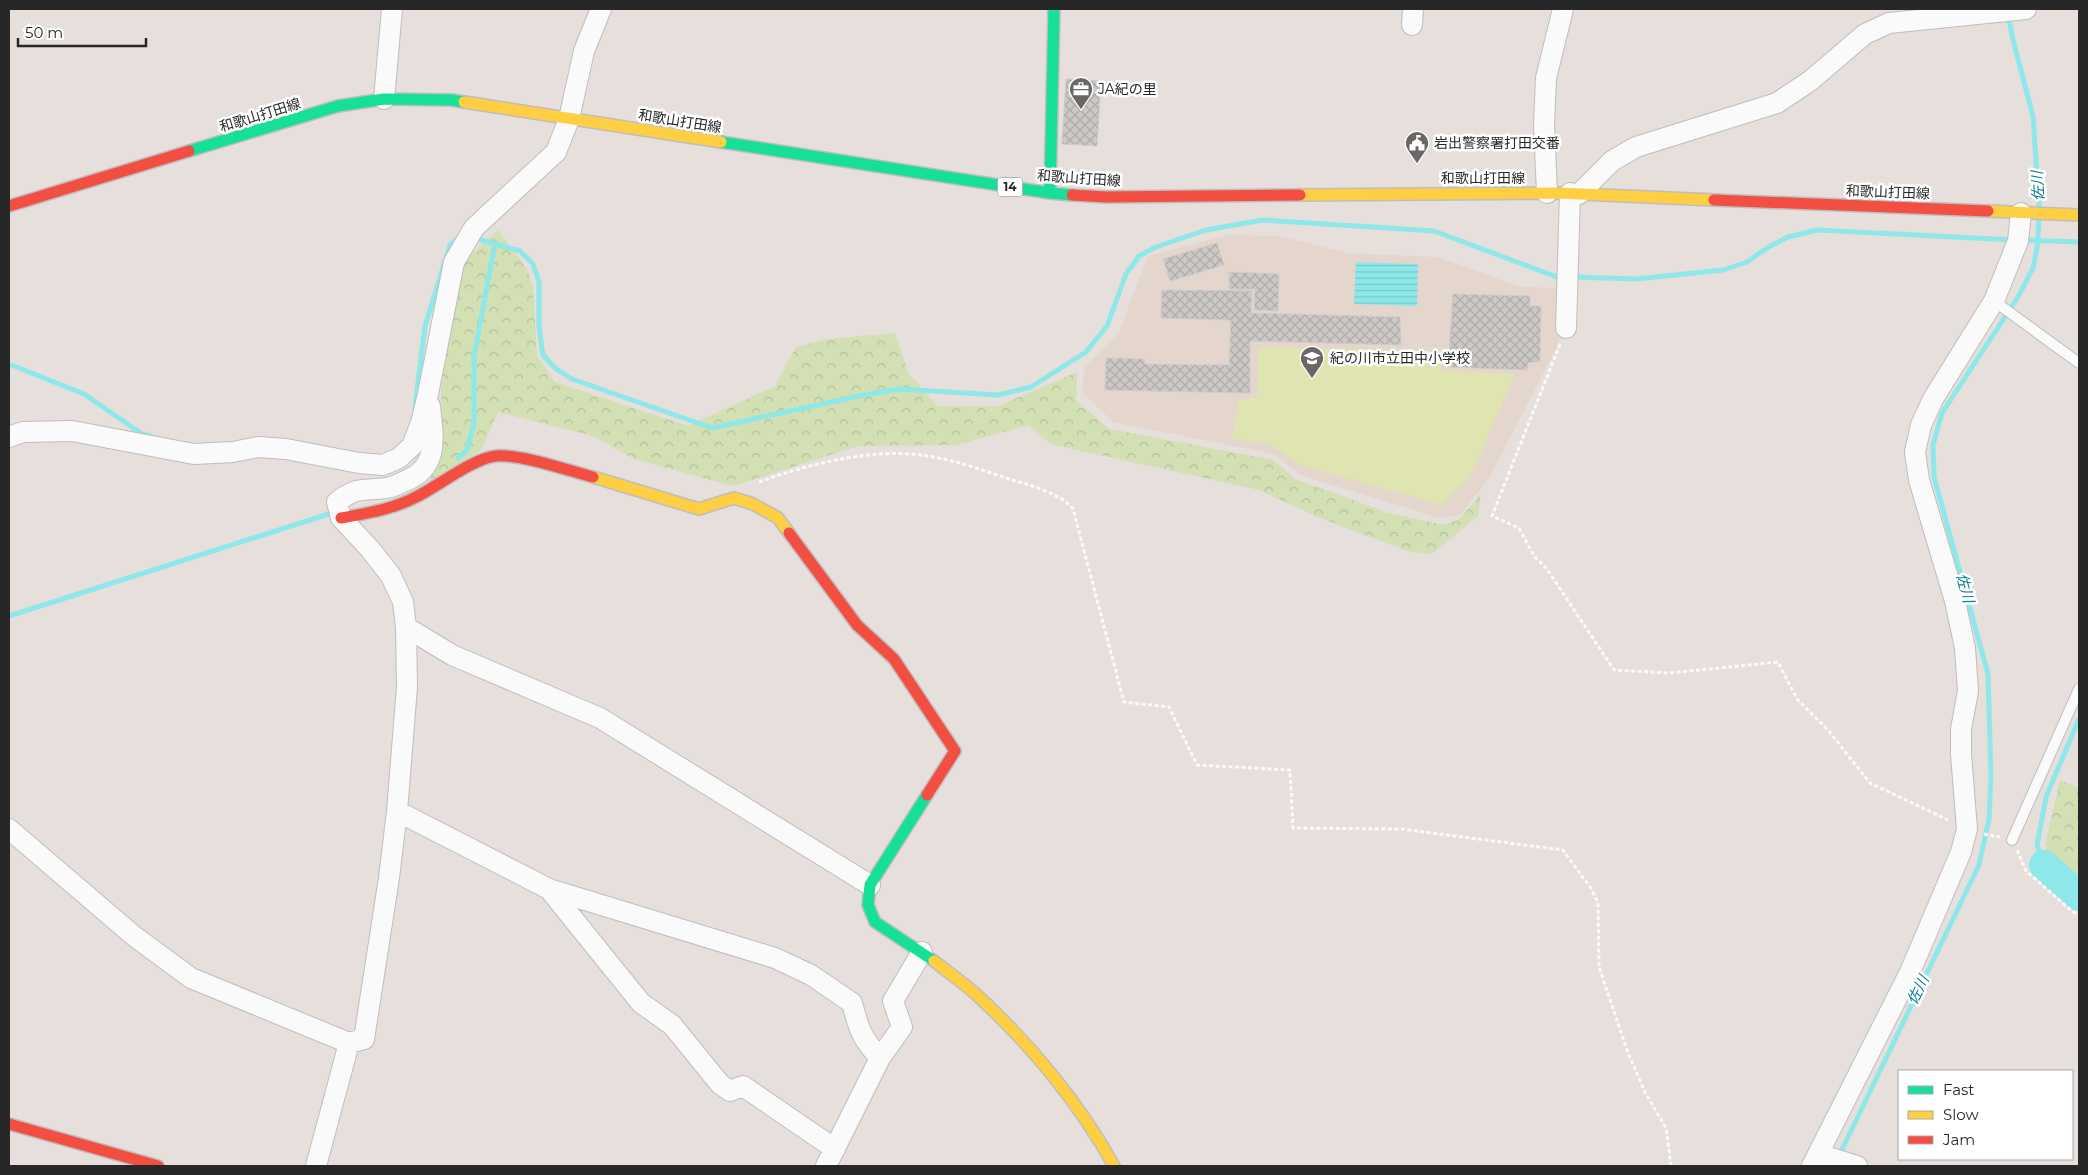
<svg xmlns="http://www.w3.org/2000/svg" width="2088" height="1175" viewBox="0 0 2088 1175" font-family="Montserrat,'Noto Sans JP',sans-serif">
<defs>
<pattern id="forest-crowns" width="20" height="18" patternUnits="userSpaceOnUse" patternTransform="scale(1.25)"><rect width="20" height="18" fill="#d2e0b4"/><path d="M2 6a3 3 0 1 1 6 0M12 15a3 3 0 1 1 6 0" fill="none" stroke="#b4c09b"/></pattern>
<pattern id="water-rules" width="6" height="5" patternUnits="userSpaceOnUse" patternTransform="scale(1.25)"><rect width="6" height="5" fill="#8ee8e9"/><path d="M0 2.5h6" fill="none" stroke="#7ac7c8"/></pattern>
<pattern id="building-cross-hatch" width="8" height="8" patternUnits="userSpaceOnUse" patternTransform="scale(1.25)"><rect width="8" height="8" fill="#ccc8c6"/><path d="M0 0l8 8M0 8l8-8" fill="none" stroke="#afacaa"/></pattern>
</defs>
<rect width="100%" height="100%" fill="#e6dfdc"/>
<!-- education -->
<path fill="#e5d6cd" d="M1227 235 1279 236 1347 253 1438 257 1520 287 1559 288V343L1489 478 1460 515 1439 518 1300 475 1274 454 1113 422 1082 392 1085 367 1119 332 1148 256Z"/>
<!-- forest -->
<path fill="url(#forest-crowns)" d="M498 230 527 269 533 287 537 356 555 382 688 426 775 386 796 347 827 339 895 333 908 372 937 406H998L1077 372 1076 400 1109 429 1273 460 1295 479 1388 513 1443 525 1460 519 1481 493 1478 516 1432 554 1410 552 1365 535 1318 517 1259 490 1050 444 1029 425 957 445 858 446 733 486 634 459 593 436 498 412 481 450 428 485 443 439 441 393 447 329 460 264Z
M2060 780 2079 788V882L2056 868 2045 845Z"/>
<!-- pitch -->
<path fill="#dfe4b1" d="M1259 347 1443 351 1441 370 1515 374 1470 477 1441 505 1300 465 1268 443 1232 439 1239 400 1257 397Z"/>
<!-- water -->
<path fill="url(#water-rules)" d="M1356 262 1418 264 1417 306 1354 304Z"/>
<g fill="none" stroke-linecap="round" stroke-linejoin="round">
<!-- stream -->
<path stroke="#8ee8e9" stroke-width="5" d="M2008 14 2013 40 2033 116 2039 205
M474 238 520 251 533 264 539 282V327L543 355 555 368 572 379 712 428 859 396 899 389 998 395 1031 387 1086 352 1107 326 1126 274 1139 256 1156 247 1206 230 1263 220 1434 231 1557 277H1564
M2022 240 2079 242
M1572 277 1636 279 1723 270 1747 262 1767 248 1788 237 1817 230 2014 240
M9 364 84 394 142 434 150 436
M415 407 425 326 450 245 461 235
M458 458 467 450 474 424V357L495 243
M9 616 335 512
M2044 865 2037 845 2046 797 2079 719
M1839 1156 1979 865 1989 819 1991 776 1988 674 1934 477 1933 445 1942 413 2018 297 2033 268 2037 248 2039 221"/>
<!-- river -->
<path stroke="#8ee8e9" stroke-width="30" d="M2044 865 2079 896"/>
</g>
<!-- building -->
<path fill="url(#building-cross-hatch)" stroke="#d1cbc8" d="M1066 79 1101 81 1097 146 1062 144Z
M1217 243 1224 265 1170 281 1163 259Z
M1229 272 1279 274 1278 311 1254 310 1255 289H1229Z
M1162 290 1252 291 1251 313 1400 317 1401 345 1250 341V393L1105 390 1106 358 1145 359 1144 364 1229 365 1231 320 1161 318Z
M1453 294 1530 296V306H1541L1540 361 1528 363 1527 370 1448 367Z"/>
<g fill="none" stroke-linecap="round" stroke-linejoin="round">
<!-- lane casing -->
<g stroke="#bfbdbe" stroke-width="12">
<path id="lane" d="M1994 301 2079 363
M2012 840 2079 689"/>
</g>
<!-- street casing -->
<g stroke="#bfbdbe" stroke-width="22">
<path id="street" d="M1412 25 1413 9
M384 99 392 9
M1547 193 1544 125 1546 78 1563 9
M1579 194 1612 161 1636 147 1777 103 1810 81 1865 34 1889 23 2026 9
M1566 328 1570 193
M9 437 23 432 72 431 194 454 233 452 258 447 286 449 359 463 383 465 399 458 412 446 421 423 428 394 454 262 474 228 556 152 569 119 584 51 601 9
M406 627 452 655 600 718 870 885
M397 811 549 889 775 958 811 975 852 1003C859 1029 861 1038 880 1058
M9 829 134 936 191 978 349 1043
M549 889 641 1003 672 1025 720 1084 730 1091 743 1086 835 1149
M1818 1154 1857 1166
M316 1166 349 1043 364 1039 389 878 397 811 407 687 406 627 403 602 391 576 370 549 341 518 337 502C357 486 363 491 387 488 393 487 399 484 405 481 440 467 433 437 430 406
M826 1166 880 1058 902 1027 893 1001 922 952
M1812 1166 1910 972 1961 852 1967 829 1961 754V729L1968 691 1965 648 1955 601 1919 480 1915 452 1921 425 1933 399 1994 301 2018 241 2021 213"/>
</g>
<!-- fast casing -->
<g stroke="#bfbdbe" stroke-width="14">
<path id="fast" d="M721 142 1050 193 1072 195
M189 151 338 106 384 99 452 100 464 102
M1050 193 1054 9
M927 795 870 885 868 905 875 922 934 961"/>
</g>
<!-- slow casing -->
<g stroke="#bfbdbe" stroke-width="14">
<path id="slow" d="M464 102 721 142
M1300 195 1559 193 1714 200
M1988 211 2079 215
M593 477 699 509 734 498 753 504 778 518 789 533
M934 961C949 973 965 984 979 997 1030 1044 1080 1104 1114 1166"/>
</g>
<!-- jam casing -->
<g stroke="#bfbdbe" stroke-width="14">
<path id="jam" d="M1072 195 1106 197 1300 195
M1714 200 1988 211
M9 206 189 151
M341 518C368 513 394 509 418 496 438 486 474 458 496 456 522 454 566 470 593 477
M789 533 857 625 894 659 955 751 927 795
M9 1124 158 1166"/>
</g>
<!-- path -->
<path stroke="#fbfafa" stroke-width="3" stroke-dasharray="4 2.5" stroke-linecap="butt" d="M1560 344 1492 516 1519 528 1534 556 1547 569 1614 670 1670 673 1778 662 1797 699 1828 730 1870 783 1948 820
M759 482C809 464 874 447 927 456 956 460 985 471 1012 480 1030 485 1062 494 1073 509L1124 702 1169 707 1197 765 1290 770 1293 828 1401 829 1563 850 1592 890 1598 903 1599 967 1628 1053 1646 1094 1666 1128 1671 1166
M1984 834 2000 837
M2017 850 2026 871 2072 911 2079 915"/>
<!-- lane -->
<use href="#lane" stroke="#fbfafa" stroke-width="10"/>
<!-- street -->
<use href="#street" stroke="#fbfafa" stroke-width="20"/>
<!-- fast -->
<use href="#fast" stroke="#16e098" stroke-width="11"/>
<!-- slow -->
<use href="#slow" stroke="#ffcf43" stroke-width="11"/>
<!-- jam -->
<use href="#jam" stroke="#f24e42" stroke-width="11"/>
</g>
<!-- icons -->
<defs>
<g id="office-pin" transform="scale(1.25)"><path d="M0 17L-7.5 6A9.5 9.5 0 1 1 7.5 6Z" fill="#6a6766" stroke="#fff"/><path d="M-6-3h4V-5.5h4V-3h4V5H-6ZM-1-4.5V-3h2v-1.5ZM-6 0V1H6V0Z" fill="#fff"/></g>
<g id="civic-pin" transform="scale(1.25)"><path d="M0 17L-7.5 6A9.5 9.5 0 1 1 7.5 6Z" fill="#6a6766" stroke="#fff"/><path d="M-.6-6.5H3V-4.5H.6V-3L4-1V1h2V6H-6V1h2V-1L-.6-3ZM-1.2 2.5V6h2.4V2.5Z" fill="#fff"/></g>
<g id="school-pin" transform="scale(1.25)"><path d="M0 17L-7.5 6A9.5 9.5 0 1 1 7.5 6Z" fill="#6a6766" stroke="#fff"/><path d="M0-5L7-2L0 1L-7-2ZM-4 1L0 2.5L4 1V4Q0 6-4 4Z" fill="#fff"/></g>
</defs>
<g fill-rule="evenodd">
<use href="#office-pin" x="1081" y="89"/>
<use href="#civic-pin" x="1417" y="143"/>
<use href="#school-pin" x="1312" y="358"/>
</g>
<g text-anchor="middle" stroke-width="5" stroke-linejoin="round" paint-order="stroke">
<!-- shield labels -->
<rect fill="#fff" stroke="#686868" stroke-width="1" x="997.5" y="177.5" width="25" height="19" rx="4"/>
<g font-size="12" font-weight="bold" fill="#272727">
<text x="1010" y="191">14</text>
</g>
<!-- poi labels -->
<g font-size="14" fill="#272727" stroke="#fff" text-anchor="start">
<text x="1098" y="94">JA紀の里</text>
<text x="1434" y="148">岩出警察署打田交番</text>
<text x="1330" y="363">紀の川市立田中小学校</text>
</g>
<!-- street labels -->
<g font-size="14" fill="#272727" stroke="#fff">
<text transform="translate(260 115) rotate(-17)" y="5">和歌山打田線</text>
<text transform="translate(680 121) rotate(9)" y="5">和歌山打田線</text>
<text transform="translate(1079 178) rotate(4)" y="5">和歌山打田線</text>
<text x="1483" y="183">和歌山打田線</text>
<text transform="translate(1888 192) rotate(2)" y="5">和歌山打田線</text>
</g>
<!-- water labels -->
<g font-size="15" font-style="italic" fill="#0d828e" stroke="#fff">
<text transform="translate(2038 186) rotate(-93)" y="5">佐川</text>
<text transform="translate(1965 588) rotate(75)" y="5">佐川</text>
<text transform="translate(1918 990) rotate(-64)" y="5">佐川</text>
</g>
</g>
<!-- border -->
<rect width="2088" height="1175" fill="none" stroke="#272727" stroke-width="20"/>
<!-- legend -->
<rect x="1898" y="1070" width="175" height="90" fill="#ffffff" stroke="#a9a9a9"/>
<rect x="1908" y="1086" width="25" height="8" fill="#16e098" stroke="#a9a9a9"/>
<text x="1943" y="1095" font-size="15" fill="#272727">Fast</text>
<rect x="1908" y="1111" width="25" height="8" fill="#ffcf43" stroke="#a9a9a9"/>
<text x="1943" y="1120" font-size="15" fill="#272727">Slow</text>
<rect x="1908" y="1136" width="25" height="8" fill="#f24e42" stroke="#a9a9a9"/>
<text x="1943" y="1145" font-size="15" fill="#272727">Jam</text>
<!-- scale -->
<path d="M18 38v8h128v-8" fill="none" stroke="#272727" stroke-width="2.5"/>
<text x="25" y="38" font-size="15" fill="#272727" stroke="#ffffff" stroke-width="4" paint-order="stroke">50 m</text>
</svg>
